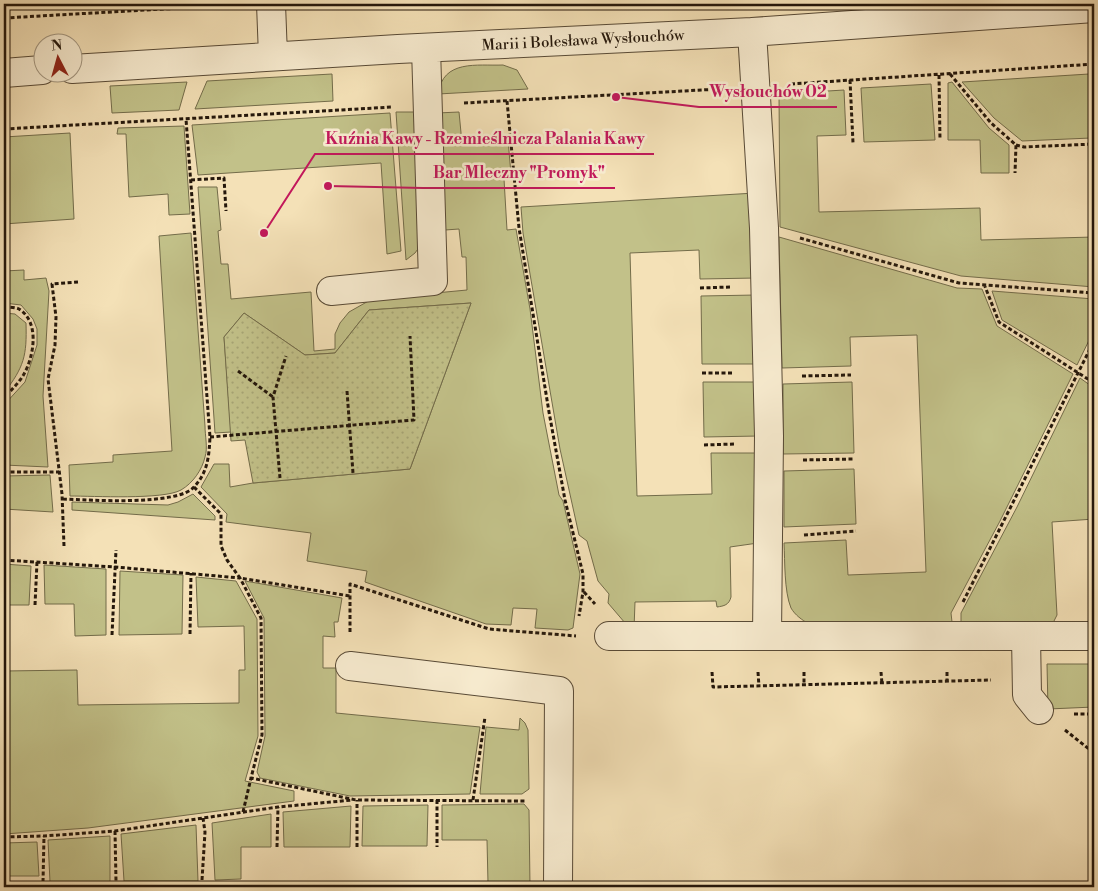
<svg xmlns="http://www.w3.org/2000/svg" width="1098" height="891" viewBox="0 0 1098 891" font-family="'Libre Bodoni',serif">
<defs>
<pattern id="park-dots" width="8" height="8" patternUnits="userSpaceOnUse" patternTransform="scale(1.25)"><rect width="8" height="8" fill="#c2c189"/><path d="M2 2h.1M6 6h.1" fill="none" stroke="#a7a575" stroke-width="1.8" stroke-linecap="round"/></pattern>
</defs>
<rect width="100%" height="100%" fill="#f4e1b7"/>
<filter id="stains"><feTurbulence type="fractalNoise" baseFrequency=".004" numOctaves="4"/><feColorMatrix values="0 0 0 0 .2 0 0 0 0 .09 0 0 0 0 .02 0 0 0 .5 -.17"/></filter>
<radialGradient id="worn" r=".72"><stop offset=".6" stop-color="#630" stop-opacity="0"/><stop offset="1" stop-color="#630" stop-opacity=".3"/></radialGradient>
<!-- grass -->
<path fill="#c2c189" stroke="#736c4a" d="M4 4H90L4 9Z
M503 65 517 70 528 89 438 94C443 59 477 66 503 65Z
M332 74 333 101 195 109 207 81Z
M1089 74 1091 138 1022 141 994 118 962 82Z
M187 82 179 110 112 113 110 86Z
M952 82 989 128 1009 145V173H981L980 140H948V83Z
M931 84 935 140 864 142 861 88Z
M844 90 846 135 817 136 819 212 980 208 981 240 1094 237V287L961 276 780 227 779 94Z
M396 112H415L420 246 415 253 406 260Z
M459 112 462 143 508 140 511 174 504 179 507 230 516 229 530 309 543 413 559 495 563 501 580 574 573 628 568 630 535 628 537 609 513 608 511 625 486 624 365 582 367 571 307 561 311 533 226 522 227 514 201 487 214 464H229L230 487 253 483 410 469 471 303 369 310 335 353 305 355 244 313 224 337 231 432 215 433 198 187H217L221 230 218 231 221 264H228L231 299 311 292 314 351 335 349V334L340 323 349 312 372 299 467 290 466 257H462L459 229 445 230 437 113Z
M390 113 401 251 387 254 381 163 198 175 192 125Z
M184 126 190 214 169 215 168 194 129 197 126 134H117L118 128Z
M70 133 74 219 4 224V137Z
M755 193 756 278 700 279 699 250 630 253 637 496 712 494 711 453H758V543L730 547 731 597C729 605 724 606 717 607L716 601 635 602 634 629 631 630 608 603 609 594 598 581 587 541 579 535 560 449 523 233 521 207Z
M191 233 205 426C205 436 208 448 205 457 202 470 193 483 181 490 163 500 93 496 70 496L69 465 113 462V455L172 451 159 236Z
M779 237 957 288 982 289 997 326 1073 374 1000 521 951 613 952 622 809 624C802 620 795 615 791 608 784 591 785 561 784 543L846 540 848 575 926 572 917 335 850 337 851 366 782 368Z
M24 270V280L46 278 49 291 43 396 48 467 4 465V405L25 382 37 345V329L33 319 21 305 4 303V271Z
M992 291 1094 299V330L1077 365 1002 320Z
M756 295 757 364H702L701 296Z
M4 313 15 314 26 323C27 356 24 367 4 393Z
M1080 378 1094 388V519L1052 522 1057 615 1053 623H961V613L1017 507Z
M703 382H758L759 436 704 437Z
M852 382 854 453 783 454V384Z
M854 469 856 524 784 527V471Z
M50 475 53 512 4 509V476Z
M193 494 215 516V520L72 510V502L168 505 178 502Z
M4 564 31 566 29 605H4Z
M44 565 106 569V635L75 636 74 604H45Z
M120 571 183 575 182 634 119 635Z
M196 577 236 581 257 619 258 736 245 781 294 791V801L88 828 4 834V671L77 670 78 705 239 703V670H245L244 626 198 627Z
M245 581 342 598 338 622H334L335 637 323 636V668H336V713L480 727 470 794 350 796 260 778 257 772 265 736 264 618Z
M1047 664H1094V707L1048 709Z
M520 718 525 723 528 730 529 789 522 794H480L486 727 519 730Z
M524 804 529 810 530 887H479V883H488L487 840H442V805Z
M428 805 427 846H362L363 806Z
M351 806 350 847H284L283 812Z
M271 814V847H241V879L215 880 212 823Z
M196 825 198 881H124L121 834Z
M110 836V882H50L48 840Z
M37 842 39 876H4V843Z"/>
<!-- park -->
<path fill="url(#park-dots)" stroke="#736c4a" d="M471 303 410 469 253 483 245 440 231 441 224 337 244 313 305 355 335 353 369 310Z"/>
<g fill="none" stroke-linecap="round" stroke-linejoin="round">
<!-- minor casing -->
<g stroke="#584a36" stroke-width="30">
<path id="minor" d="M271 4 273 56
M752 32 764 228 769 436 767 636
M72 69 398 49 752 32 1094 8
M4 73 42 70
M331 291 433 281 426 48
M609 636H1094
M1026 636 1027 695 1039 710
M350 666 559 691 558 887"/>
</g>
<!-- path -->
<path stroke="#24170b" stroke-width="3" stroke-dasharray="4 2.5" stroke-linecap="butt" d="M4 18 235 5
M1093 64 1094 149
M950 74 991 123 1016 145 1015 173
M939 75 940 140
M850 80 853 143
M791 84 1094 64
M507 101 519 228 549 412 565 500 583 574V592L579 616
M464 103 720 89
M4 129 393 107
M1016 145 1024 147 1094 144
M191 180 224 178 226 211
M800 238 959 283 1094 293
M984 284 999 322 1094 383
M700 288 730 287
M4 307C8 307 15 307 19 309 40 322 34 356 24 374 19 383 11 390 4 398
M238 371 273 397
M702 373H732
M802 376 851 375
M347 391 353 473
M210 437 414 420 410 336
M704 445 734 444
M803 460 854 459
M4 472H59
M280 478 273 397 286 356
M194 487 221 514V546L227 560 240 578 350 596
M63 499C89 500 177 506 194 487 208 472 209 456 210 437L186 119
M804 535 856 531
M64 546 62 494 48 379 55 345 56 317 52 284 78 282
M4 560 115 567 240 578 261 618 262 735 251 778 356 800 525 801
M584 592 595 604
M963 602 1094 341
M35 605 37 562
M350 632V584L489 629 576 636
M190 634 191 573
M112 635 116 550
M712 672 713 687 991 680
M758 672 759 687
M804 672V685
M881 672 882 684
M947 672V681
M1074 714H1094
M1065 730 1094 753
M437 800V847
M473 800 485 717
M243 812 251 778
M115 831 116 881
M4 837 44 836 115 831 278 807 352 800
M277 847 278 807
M357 847V800
M202 880 205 832 203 818
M43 882 44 836"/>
<!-- minor -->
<use href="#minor" stroke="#f8ecd0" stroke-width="28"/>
</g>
<g text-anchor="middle" stroke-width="5" stroke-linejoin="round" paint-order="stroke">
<!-- street labels -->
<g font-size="15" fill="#24170b" stroke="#f8ecd0">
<text transform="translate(583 40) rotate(-3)" y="5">Marii i Bolesława Wysłouchów</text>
</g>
</g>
<!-- callouts -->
<path fill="none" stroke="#c2185b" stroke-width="2" d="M616 97L699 107H837M264 233L315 154H654M328 186L423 188H615"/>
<g fill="#c2185b" stroke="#f8ecd0" stroke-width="2">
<circle cx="616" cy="97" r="5"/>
<circle cx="264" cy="233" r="5"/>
<circle cx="328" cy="186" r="5"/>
</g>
<g font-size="16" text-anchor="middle" font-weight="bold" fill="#c2185b" stroke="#f8ecd0" stroke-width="5" stroke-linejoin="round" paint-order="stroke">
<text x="768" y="97">Wysłouchów 02</text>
<text x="485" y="144">Kuźnia Kawy - Rzemieślnicza Palania Kawy</text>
<text x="519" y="178">Bar Mleczny "Promyk"</text>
</g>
<!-- margin -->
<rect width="1098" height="891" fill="none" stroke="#f4e1b7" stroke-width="20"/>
<rect x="5" y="5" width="1088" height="881" fill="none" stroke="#24170b" stroke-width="2.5"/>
<rect x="10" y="10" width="1078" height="871" fill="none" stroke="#24170b"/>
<!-- north arrow -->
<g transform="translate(58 58) rotate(354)"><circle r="24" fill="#f8ecd0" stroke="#a39781"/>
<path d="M0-4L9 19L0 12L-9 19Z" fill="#8f2418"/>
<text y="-8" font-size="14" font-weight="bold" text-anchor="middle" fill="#24170b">N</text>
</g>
<rect width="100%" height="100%" filter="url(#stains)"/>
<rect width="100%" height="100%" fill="url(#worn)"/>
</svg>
